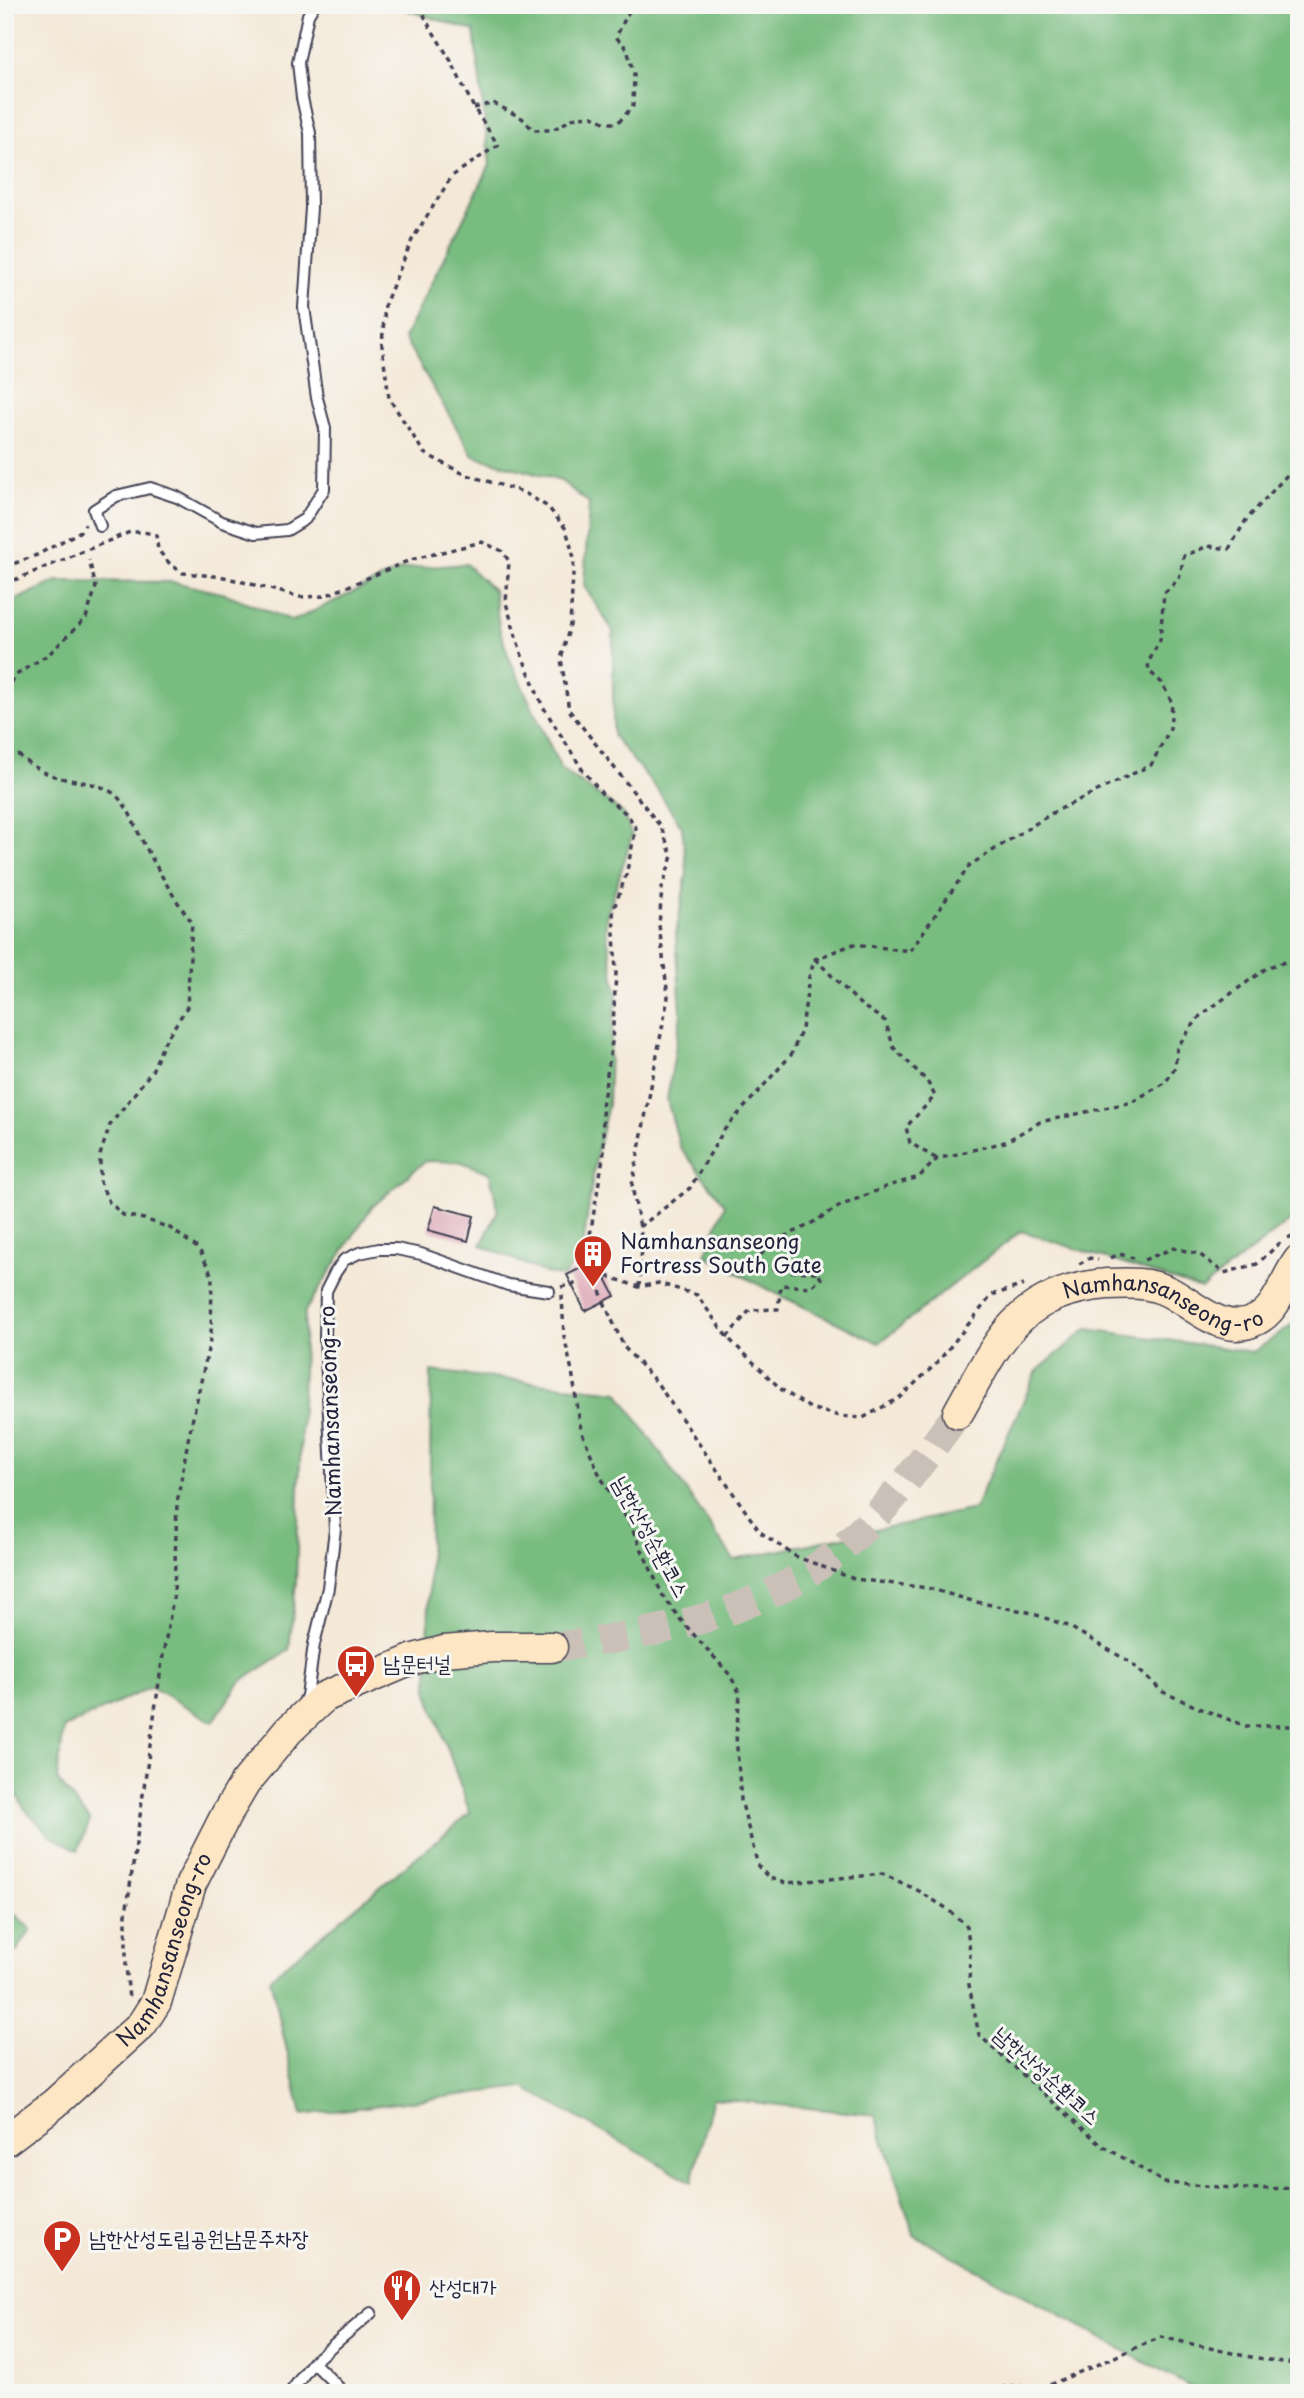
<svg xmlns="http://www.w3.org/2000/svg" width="1304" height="2398" viewBox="0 0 1304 2398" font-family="'Playpen Sans','Poor Story',sans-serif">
<rect width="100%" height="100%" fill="#f6f6f2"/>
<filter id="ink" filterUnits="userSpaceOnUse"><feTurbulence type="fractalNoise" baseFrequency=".0143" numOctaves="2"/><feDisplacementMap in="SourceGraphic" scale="14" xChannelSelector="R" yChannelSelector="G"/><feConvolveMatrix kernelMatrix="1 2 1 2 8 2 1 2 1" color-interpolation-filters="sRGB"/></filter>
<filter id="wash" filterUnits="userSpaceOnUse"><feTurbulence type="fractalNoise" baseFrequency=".00686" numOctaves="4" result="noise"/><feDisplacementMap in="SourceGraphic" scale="28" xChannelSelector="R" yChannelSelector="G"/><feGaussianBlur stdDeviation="1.57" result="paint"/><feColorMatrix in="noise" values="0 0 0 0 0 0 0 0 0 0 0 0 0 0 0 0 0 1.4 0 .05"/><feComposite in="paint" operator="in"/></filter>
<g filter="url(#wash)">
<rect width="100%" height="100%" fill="#f4e8d7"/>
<!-- forest -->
<path fill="#78bc7f" stroke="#4d6f5d" stroke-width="2" d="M391 5H1299V1214L1201 1289 1021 1231 879 1343 767 1289 705 1255 725 1205 680 1147 667 1100 681 1014 676 934 687 872 682 827 656 788 613 736V631L584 586 589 503 561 481 473 456 404 338 490 165 474 31Z
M466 564 494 591 499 627 509 658 561 769 623 813 632 836 606 918V930L617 995 610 1049 608 1105 596 1156 582 1253 563 1277 545 1273 481 1245 498 1211 490 1173 462 1162 425 1161 371 1208 305 1311 296 1582 289 1650 240 1682 213 1722 151 1687 64 1728 57 1779 90 1821 78 1850 52 1837 24 1808 5 1773V605L57 581 173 582 226 594 293 621 402 569Z
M1299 1321V2393H1201L914 2235 875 2115 713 2098 692 2182 523 2087 302 2115 270 1978 470 1813 428 1693 431 1371 618 1392 734 1560 974 1509 1037 1371 1087 1329 1253 1352Z
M5 1906 31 1929 18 1949 5 1961Z"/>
<g id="blocks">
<!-- building -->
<path fill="#da9daf" d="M435 1206 474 1216 468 1241 428 1230Z
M597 1260 615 1296 585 1311 567 1275Z"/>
</g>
</g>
<g filter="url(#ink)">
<use href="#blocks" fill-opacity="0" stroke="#424052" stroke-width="2"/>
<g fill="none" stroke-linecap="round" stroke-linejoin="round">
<!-- secondary-tunnel -->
<path stroke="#cac0b8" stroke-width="30" stroke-dasharray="30 15" stroke-linecap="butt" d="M552 1647C646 1636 755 1616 832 1556 883 1517 920 1464 958 1413"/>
<!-- lane casing -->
<g stroke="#424052" stroke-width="14">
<path id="lane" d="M100 526 94 510 116 496 150 488 177 497 222 522 256 533 287 530 305 519 324 489 325 428 317 398 304 307 311 208 310 133 302 98 298 63 308 15 314 5
M303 1704 307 1696 314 1644 328 1588 335 1529 325 1338 326 1291 335 1273 344 1260 359 1253 379 1249H396L421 1254 508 1285 549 1291
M313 2362 344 2393
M290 2393 313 2362 371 2313"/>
</g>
<!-- secondary casing -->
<g stroke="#424052" stroke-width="33">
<g id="secondary">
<path id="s1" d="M958 1413C998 1342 1016 1292 1107 1284 1129 1283 1149 1282 1169 1292 1196 1306 1224 1337 1256 1320 1278 1310 1285 1278 1299 1260"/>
<path id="s2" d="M5 2141 54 2104 142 2024 156 2002 191 1884 226 1815 245 1783 289 1730 324 1697 414 1659 444 1651 492 1647H552"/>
</g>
</g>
<!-- path -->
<path stroke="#424052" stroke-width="3.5" stroke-dasharray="5 5" stroke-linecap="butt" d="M420 5 427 22 451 61 474 108 498 145 452 176 412 240 385 304 382 346 389 398 424 453 464 474 523 492 548 507 566 529 574 558 570 625 561 659 569 710 661 827 672 856 662 888 659 925 668 997 632 1186 640 1227
M474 108 493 103 522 118 533 130H552L576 117 593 116 606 123H618L633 106 634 75 627 49 616 37 632 5
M5 567 37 555 81 531 85 524
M5 584 130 532H144L156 535 158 550 170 564 183 573 224 577 300 597 325 596 410 560 482 542 502 551 509 561 506 603 521 653 542 705 582 769 603 795 628 815 636 828 626 875 613 911 616 973 612 1042 602 1107 604 1152 587 1253
M5 691 16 675 49 654 86 618 96 587 89 560
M5 739C10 752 37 770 51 775 71 783 94 780 113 793 130 806 134 826 144 844 159 871 173 898 192 922L187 1007 164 1043 152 1071 110 1125 100 1155V1182L109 1202 123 1215 144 1219 170 1228 199 1249 212 1276 211 1336 188 1440 177 1503 174 1593 162 1661 126 1914V1965L129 2000
M815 959 861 1005 885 1021 894 1048 927 1081 935 1096 906 1127 910 1143 937 1159
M1288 1238 1299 1233
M1111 1258 1119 1254 1134 1258
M1144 1260 1174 1248 1199 1254 1224 1273 1257 1264 1281 1242
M1079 1264 1090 1258 1098 1260
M607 1276 639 1287 658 1283 697 1295 727 1337 782 1390 810 1408 839 1416 863 1418 899 1398 937 1363 992 1295 1024 1285
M561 1287 579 1283
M639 1287 642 1247 640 1227 690 1188 724 1130 791 1055 802 1029 809 977 815 959 854 944 910 951 970 865 1054 812 1151 765 1170 729 1172 703 1162 683 1149 671 1148 663 1160 640 1164 593 1179 579 1184 556 1208 546 1229 549 1246 520 1299 462
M562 1295 564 1336 572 1371 581 1430 600 1476 630 1524 663 1596 679 1618 730 1675 740 1694 736 1735 741 1800 758 1866 769 1878 786 1883 883 1874 919 1891 946 1908 967 1926 970 1952 969 1985 979 2035 1100 2144 1165 2183 1247 2189 1299 2188
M604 1302 624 1347 657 1383 760 1532 795 1556 854 1579 928 1588 976 1602 1028 1612 1068 1626 1130 1662 1163 1692 1199 1708 1246 1726H1299
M727 1337 750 1310 778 1309 781 1285 811 1287 821 1279 818 1272 778 1271 758 1264 757 1258 775 1241 807 1226 840 1206 888 1186 919 1177 937 1159 1005 1142 1040 1122 1132 1102 1166 1082 1175 1067 1177 1047 1200 1016 1268 967 1299 958
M761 2393H764
M992 2393 1006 2386 1045 2387 1161 2337 1245 2356 1288 2363 1299 2361"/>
<!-- lane -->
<use href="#lane" stroke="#fff" stroke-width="10"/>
<!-- secondary -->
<use href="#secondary" stroke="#fce6c4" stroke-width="30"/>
<!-- path-bridge -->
<path stroke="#424052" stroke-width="3.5" stroke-dasharray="5 5" stroke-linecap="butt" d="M587 1253 604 1302"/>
</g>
</g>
<!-- icons -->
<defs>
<g id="building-pin" transform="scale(2.0125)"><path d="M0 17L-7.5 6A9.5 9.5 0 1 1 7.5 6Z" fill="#c8321e" stroke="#f6f6f2"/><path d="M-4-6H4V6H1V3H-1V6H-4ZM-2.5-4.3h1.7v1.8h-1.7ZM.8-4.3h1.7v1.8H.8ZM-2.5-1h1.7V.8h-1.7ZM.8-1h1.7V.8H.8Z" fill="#fff"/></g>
<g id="bus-pin" transform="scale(2.0125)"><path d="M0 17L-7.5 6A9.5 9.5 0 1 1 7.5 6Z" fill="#c8321e" stroke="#f6f6f2"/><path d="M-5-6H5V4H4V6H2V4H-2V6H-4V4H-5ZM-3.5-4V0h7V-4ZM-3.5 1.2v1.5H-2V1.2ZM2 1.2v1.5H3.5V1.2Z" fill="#fff"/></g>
<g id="parking-pin" transform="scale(2.0125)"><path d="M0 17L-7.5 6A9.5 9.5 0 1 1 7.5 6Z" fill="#c8321e" stroke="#f6f6f2"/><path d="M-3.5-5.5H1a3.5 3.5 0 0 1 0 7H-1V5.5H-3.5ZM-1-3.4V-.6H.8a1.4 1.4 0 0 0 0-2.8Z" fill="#fff"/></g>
<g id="restaurant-pin" transform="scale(2.0125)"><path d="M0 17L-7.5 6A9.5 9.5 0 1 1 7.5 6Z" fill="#c8321e" stroke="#f6f6f2"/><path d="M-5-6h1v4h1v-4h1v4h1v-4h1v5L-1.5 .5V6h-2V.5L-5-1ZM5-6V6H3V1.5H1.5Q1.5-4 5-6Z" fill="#fff"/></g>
</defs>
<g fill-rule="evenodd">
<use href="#building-pin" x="593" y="1254"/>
<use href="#bus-pin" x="356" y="1664"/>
<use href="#parking-pin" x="62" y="2239"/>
<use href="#restaurant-pin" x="402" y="2288"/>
</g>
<g text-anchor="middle" stroke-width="6" stroke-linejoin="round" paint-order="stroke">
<!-- poi labels -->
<g font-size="21" fill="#22223b" stroke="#f6f6f2" text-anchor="start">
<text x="620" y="1249">Namhansanseong<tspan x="620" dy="24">Fortress South Gate</tspan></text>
<text x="383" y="1671">남문터널</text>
<text x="89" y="2246">남한산성도립공원남문주차장</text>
<text x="429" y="2295">산성대가</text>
</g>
<!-- street labels -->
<g font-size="21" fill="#22223b" stroke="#f6f6f2">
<text dy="7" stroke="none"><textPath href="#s1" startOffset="270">Namhansanseong-ro</textPath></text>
<text transform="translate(331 1411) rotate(-92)" y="7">Namhansanseong-ro</text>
<text transform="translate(651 1537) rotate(61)" y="7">남한산성순환코스</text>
<text dy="7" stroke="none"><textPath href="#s2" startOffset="257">Namhansanseong-ro</textPath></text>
<text transform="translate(1047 2076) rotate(42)" y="7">남한산성순환코스</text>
</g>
</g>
<!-- margin -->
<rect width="1304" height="2398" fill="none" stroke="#f6f6f2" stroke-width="28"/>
</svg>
